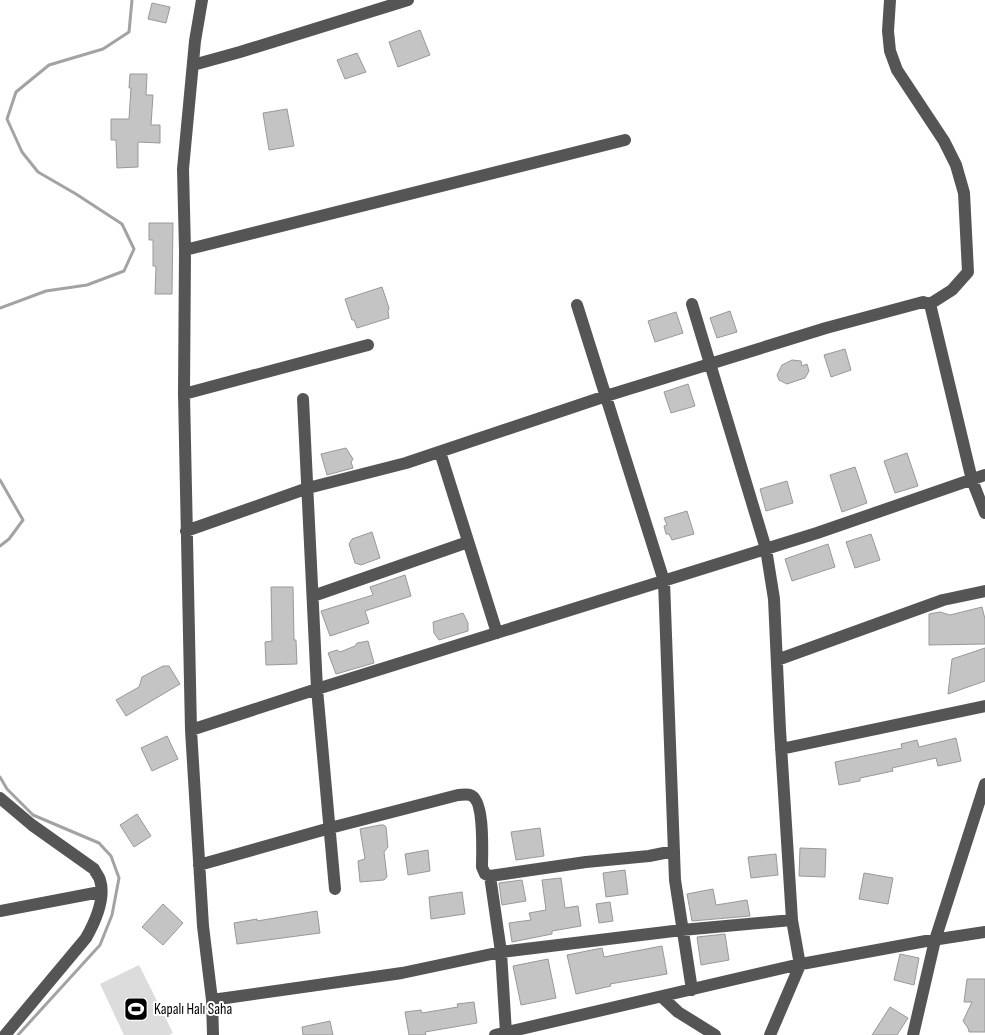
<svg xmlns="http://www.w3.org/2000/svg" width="985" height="1035" viewBox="0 0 985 1035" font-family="'Sofia Sans Condensed',sans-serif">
<rect width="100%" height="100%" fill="#fff"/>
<!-- green -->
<path fill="#dcdcdc" d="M139 965 173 1033 169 1035H124L100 984Z"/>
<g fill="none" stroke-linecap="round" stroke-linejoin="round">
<!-- stream -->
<path stroke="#a3a3a3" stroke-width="3" d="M0 308 46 291 87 285 124 271 134 249 122 224 76 194 38 172 22 152 7 119 16 92 49 65 103 49 129 32 132 0
M0 480 23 520 9 539 0 546
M0 777 7 789 33 815 99 843 111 856 119 878 112 915 100 945 18 1035"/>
</g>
<!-- building -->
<path fill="#c4c4c4" stroke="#999" d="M152 3 170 7 166 23 148 19Z
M420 30 430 55 398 67 389 42Z
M357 53 366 72 345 79 337 60Z
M130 74H147L146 95H153L151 125H160V143L138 142V167L117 168 116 140H111V119H129L131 88H129Z
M287 109 294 146 269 150 263 113Z
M149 223H173L172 294H155L156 266H153V240H149Z
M382 287 389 308 388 311 389 318 357 328 354 320H352L345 299Z
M730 311 737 332 717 338 710 318Z
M676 312 683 333 655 342 648 321Z
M845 349 851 370 831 377 824 355Z
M792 360 801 361 802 366 807 364 809 371 805 378 787 384 779 380 777 375 782 365Z
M688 384 695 406 671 413 664 392Z
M346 448 353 459 351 462 353 468 327 475 321 454Z
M907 453 918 486 895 493 884 461Z
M855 467 867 503 842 512 830 475Z
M787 481 793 503 766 511 760 489Z
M687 511 694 534 672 540 669 534H666L664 526 667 525 664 518Z
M372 532 380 558 361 565 355 563 349 544 352 539Z
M871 534 880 560 855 568 846 542Z
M828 544 835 567 792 581 785 559Z
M405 575 411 596 365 611 369 623 330 636 321 611 373 595 370 587Z
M271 587H293L294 640H296L297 664 266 665 265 642 272 641Z
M982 607 985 619V644L929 645V614L940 612 950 615Z
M463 613 468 623V631L439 640 434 633 433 622Z
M368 641 374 663 336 674 328 653 337 650 340 652 355 646 357 643Z
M985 648V681L948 694 952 659Z
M163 666H169L180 684 126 716 116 700 139 687 142 677Z
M167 736 178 759 152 771 141 748Z
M956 738 961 761 938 766 936 758 892 768 893 771 860 778V781L839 785 835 762 902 748 901 744 917 740 919 747Z
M137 814 151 836 134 847 120 825Z
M380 825H384L386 827 388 847 384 852 387 877 384 880 360 882 358 861 365 859 360 829Z
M540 828 544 856 516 860 511 832Z
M800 848 826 849 825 877 799 876Z
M428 850 430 871 408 875 405 854Z
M776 854 778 875 751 878 748 857Z
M625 870 628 894 606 897 603 873Z
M864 873 893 878 888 904 859 899Z
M561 878 565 908 578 906 581 926 552 931V934L512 942 509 923 531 920 529 913 546 910 542 880Z
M522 880 526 901 502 905 499 883Z
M713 889 716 905 747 900 750 916 692 921 687 894Z
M462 892 465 914 431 919 429 897Z
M610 902 613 921 599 923 596 904Z
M163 904 183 923 163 945 142 927Z
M317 911 320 933 237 944 234 923 257 919V921Z
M725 934 729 960 701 965 697 937Z
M662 946 667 974 610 984 611 986 576 994 567 955 602 948 604 957Z
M900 954 919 958 914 985 894 980Z
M548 959 556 998 521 1005 513 966Z
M967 979H985V1032H969L968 1028 963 1021 972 1002H964Z
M474 1002 477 1023 425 1032 426 1035H409L405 1012 421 1010 422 1013 458 1007 457 1004Z
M890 1007 908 1018 897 1035H872Z
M330 1021 333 1035H303L302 1027Z"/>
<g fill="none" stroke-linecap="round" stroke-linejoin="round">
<!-- minor -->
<path stroke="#555" stroke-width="12" d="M202 0 195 41 183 169 185 250 184 394 191 730 203 926 212 1000 213 1035
M193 65 240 52 408 0
M185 250 625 140
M692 304 766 549 774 599 780 730 792 920 800 965 770 1035
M930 304 972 480 985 513
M577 305 664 581 675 880 692 990
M184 394 368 345
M303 399 317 689 335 889
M440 452 497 633
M186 531 308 488 406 463 606 396 826 328 923 302 930 304 952 290 968 272 964 193 956 165 944 141 897 70 890 51 888 31 890 0
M313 596 468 542
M777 660 943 600 985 591
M191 730 317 689 817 533 985 475
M781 749 985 706
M0 798 32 825 94 869C95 872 99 876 100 880 106 899 95 922 86 938L5 1035
M199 865 330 828 458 795C461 795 467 794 470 795 485 799 482 853 482 867L485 874 490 876 586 862 649 856 674 851
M490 876 501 952 506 1033
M0 911 100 892
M662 997 678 1012 715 1035
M212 1000 402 973 501 952 682 930 792 920
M495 1035 796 965 926 941 985 932
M913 1035 935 940 985 784"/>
</g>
<!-- icons -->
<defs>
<g id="stadium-square" transform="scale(1.25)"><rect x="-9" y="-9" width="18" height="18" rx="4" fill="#000" stroke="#fff"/><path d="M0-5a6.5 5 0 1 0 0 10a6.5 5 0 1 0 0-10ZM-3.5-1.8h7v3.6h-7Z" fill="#fff"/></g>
</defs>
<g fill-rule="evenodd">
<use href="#stadium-square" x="136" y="1009"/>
</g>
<g text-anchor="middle" stroke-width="4" stroke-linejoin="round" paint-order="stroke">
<!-- poi labels -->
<g font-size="15" fill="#000" stroke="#fff" text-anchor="start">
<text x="154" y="1014">Kapalı Halı Saha</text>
</g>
</g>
</svg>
